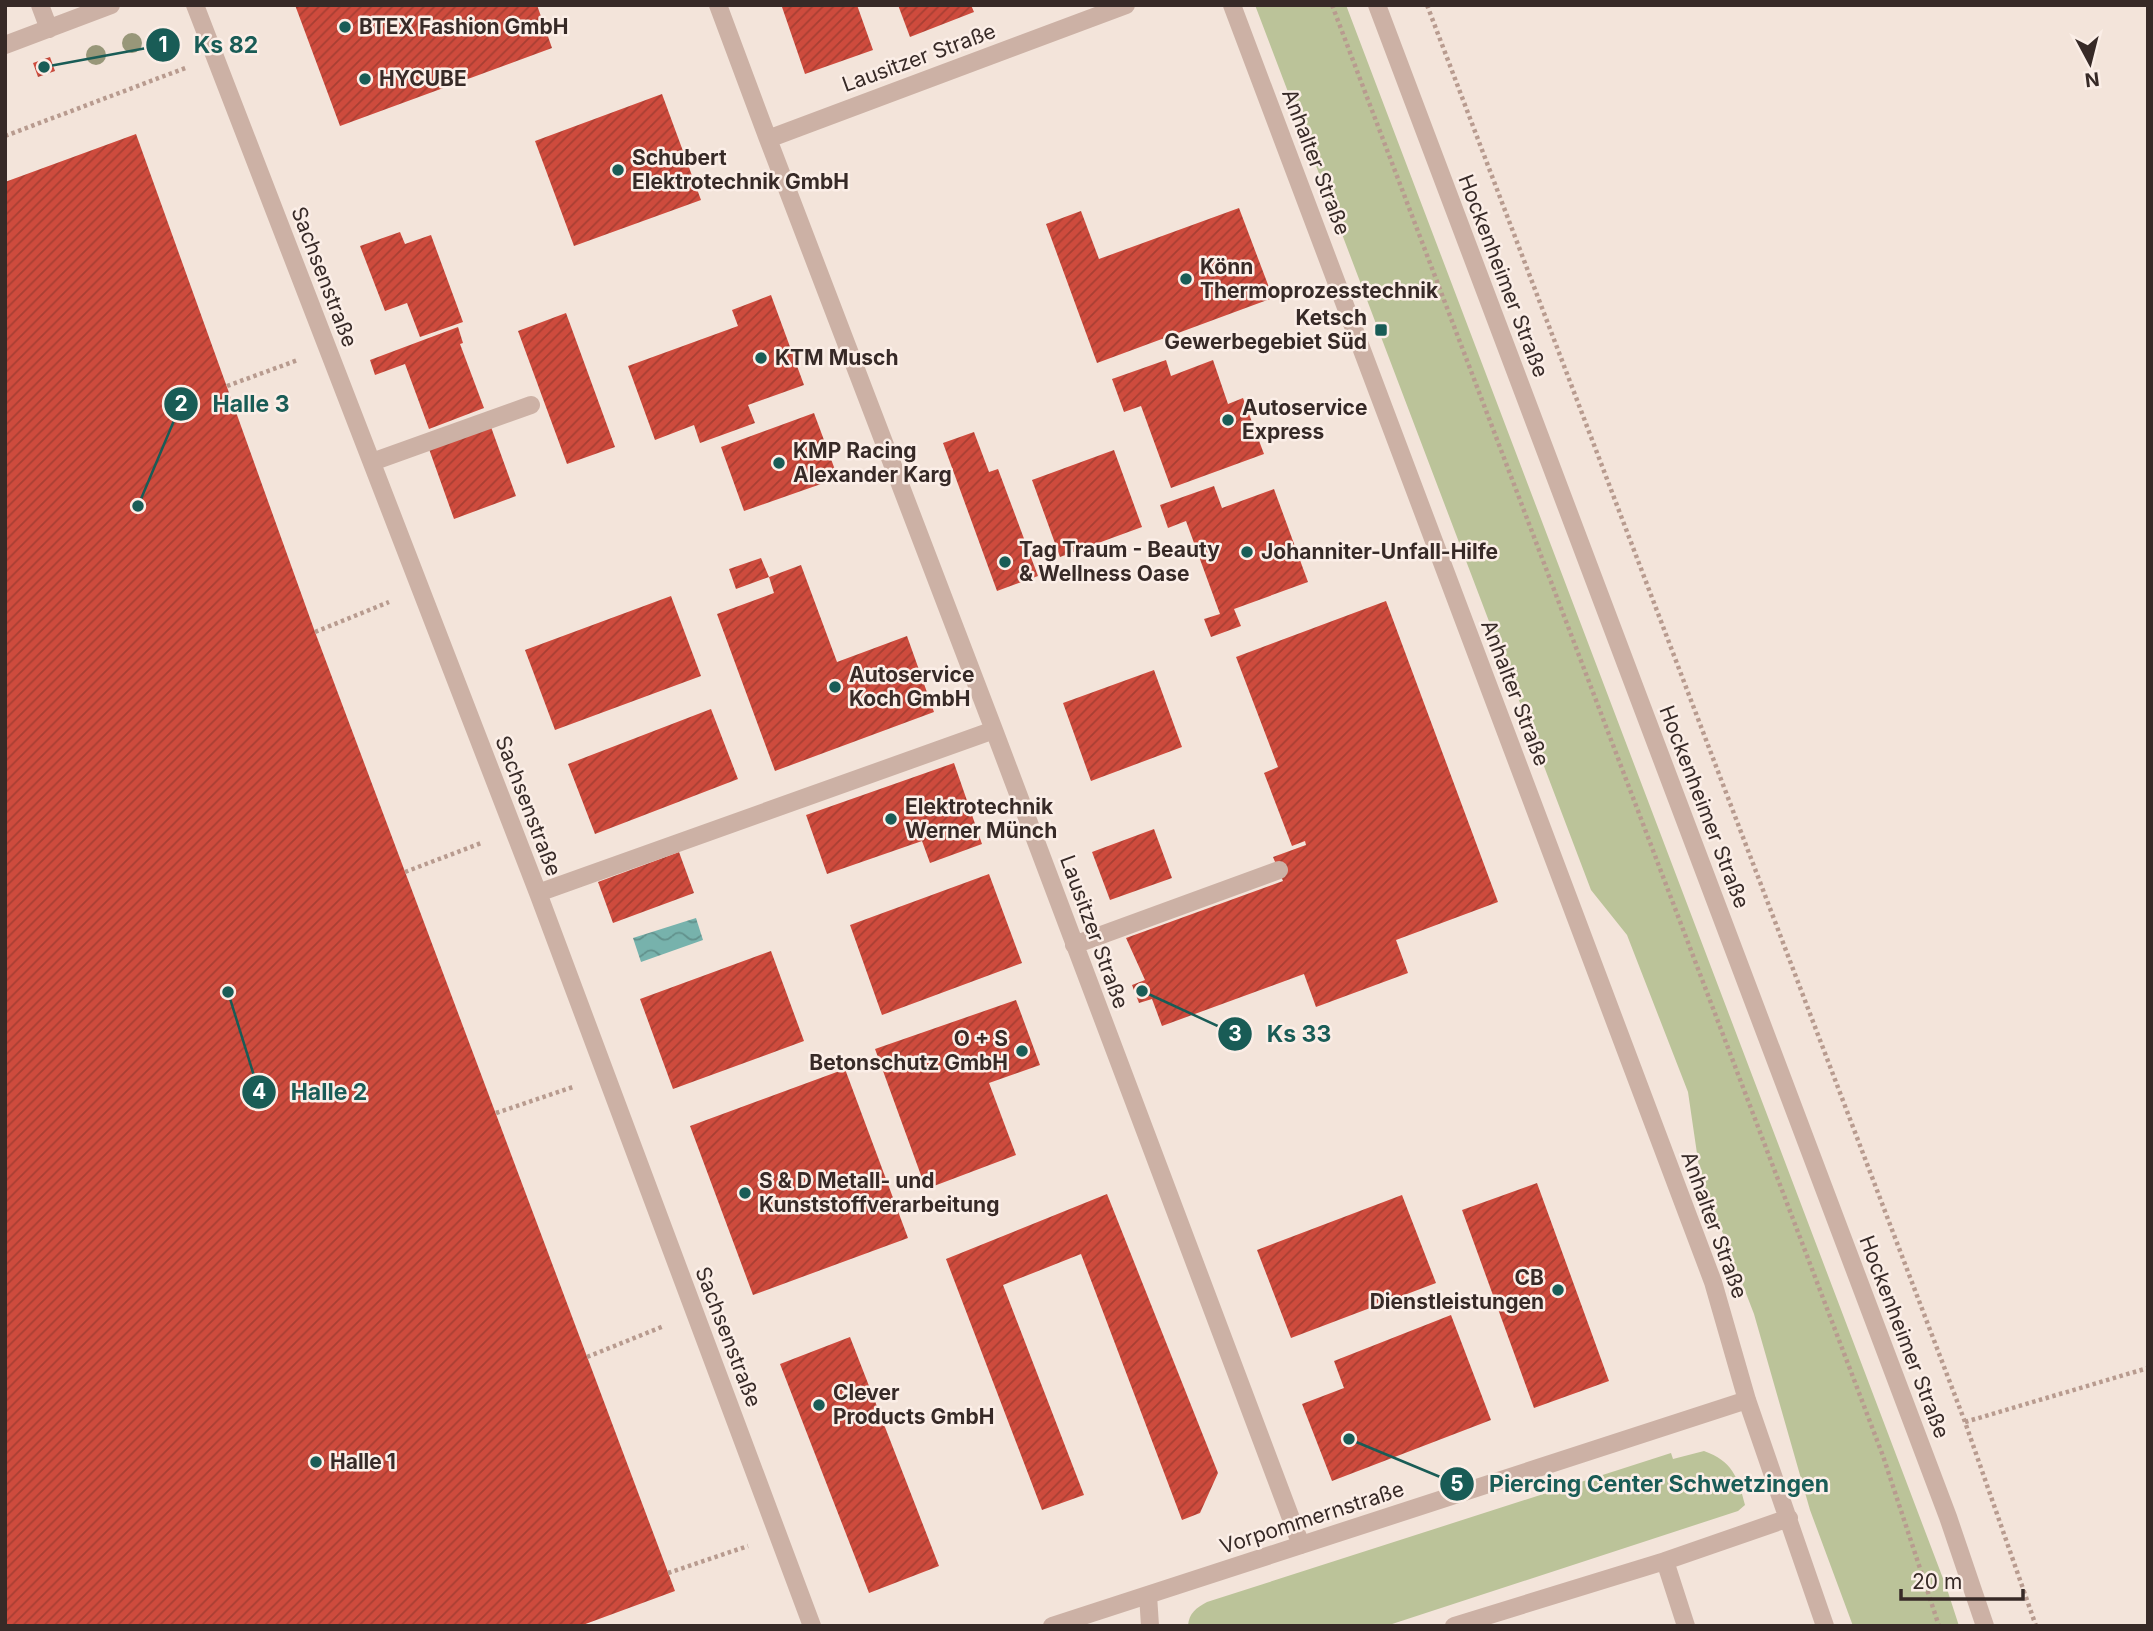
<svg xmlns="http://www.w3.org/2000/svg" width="2153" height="1631" viewBox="0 0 2153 1631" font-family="Inter,sans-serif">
<defs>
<pattern id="water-waves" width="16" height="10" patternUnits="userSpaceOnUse" patternTransform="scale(1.75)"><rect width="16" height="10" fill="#77b2ac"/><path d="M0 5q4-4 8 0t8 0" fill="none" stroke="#62918c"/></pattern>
<pattern id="building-hatch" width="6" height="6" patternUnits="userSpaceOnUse" patternTransform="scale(1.75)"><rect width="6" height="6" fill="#ce4b3d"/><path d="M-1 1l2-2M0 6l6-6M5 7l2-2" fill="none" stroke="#a83f33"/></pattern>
</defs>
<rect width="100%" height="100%" fill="#f3e4da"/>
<!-- grass -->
<path fill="#bbc399" d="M1255 5H1346L1947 1589 1959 1626H1853L1810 1510 1754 1314 1700 1174 1688 1092 1627 935 1591 890Z
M1704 1451C1732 1461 1738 1477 1745 1505L1738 1511 1386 1626H1188C1189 1613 1196 1608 1207 1602L1671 1453 1673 1459Z"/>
<!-- water -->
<path fill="url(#water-waves)" d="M696 918 703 940 641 962 633 938Z"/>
<!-- building -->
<path fill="url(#building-hatch)" d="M295 5H537L552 48 340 126Z
M788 5H857L873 50 805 74 782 7Z
M898 5H971L974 12 910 37Z
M50 57 55 71 38 77 33 63Z
M662 94 701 200 574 246 535 141Z
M136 134 315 632 675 1591 580 1626H5V182Z
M1239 208 1273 298 1097 363 1046 224 1081 211 1099 259Z
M400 232 405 244 431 235 463 322 420 337 407 303 385 311 360 246Z
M771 295 804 385 748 405 755 423 700 443 694 425 655 440 628 366 738 326 732 310Z
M566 313 615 447 567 464 518 331Z
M458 327 463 343 460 344 484 408 429 429 405 364 375 375 370 360Z
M1166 360 1171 376 1213 360 1228 404 1243 398 1264 454 1171 488 1141 406 1124 412 1112 379Z
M814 413 838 478 744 511 721 447Z
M491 427 516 496 454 519 429 449Z
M974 432 989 472 998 469 1038 576 997 591 943 443Z
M1114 450 1142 527 1060 557 1032 480Z
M1214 486 1222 508 1274 489 1308 582 1234 609 1241 626 1211 637 1204 619 1220 614 1186 521 1168 528 1160 505Z
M761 558 769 577 801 565 837 662 907 636 934 712 775 771 717 614 774 593 769 577 736 589 729 569Z
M671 596 701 676 555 730 525 650Z
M1386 601 1498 902 1396 940 1408 973 1316 1007 1304 974 1162 1026 1152 999 1139 1003 1132 985 1145 980 1126 938 1283 881 1273 857 1306 845 1305 841 1292 846 1264 773 1278 767 1236 657Z
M1154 670 1182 747 1091 781 1063 703Z
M711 709 738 779 595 834 568 764Z
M954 763 982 844 930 863 922 841 827 874 806 815Z
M1154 829 1172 878 1110 900 1092 852Z
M679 852 694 893 613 923 598 882Z
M989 874 1022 963 882 1015 850 925Z
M771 951 804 1041 673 1089 640 999Z
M1016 1000 1040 1065 989 1083 1016 1155 926 1189 875 1049Z
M845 1069 908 1238 753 1295 690 1126Z
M1537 1183 1609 1381 1534 1408 1462 1210Z
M1107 1194 1218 1473 1200 1513 1182 1520 1081 1254 1003 1285 1084 1495 1042 1510 946 1259Z
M1402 1195 1436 1283 1291 1338 1257 1250Z
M1451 1315 1491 1420 1332 1481 1302 1404 1344 1388 1334 1361Z
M850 1337 939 1566 869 1593 780 1364Z"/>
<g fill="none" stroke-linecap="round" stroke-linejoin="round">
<!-- path -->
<path stroke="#b89b8f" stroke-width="4.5" stroke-dasharray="3.5 3.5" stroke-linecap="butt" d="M1332 5 1883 1456 1939 1626
M1427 5 1965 1422 2036 1626
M5 136 188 67
M227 386 298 360
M315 632 389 602
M405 872 481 843
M496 1113 573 1087
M587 1357 664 1326
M1965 1422 2148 1368
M668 1573 748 1546"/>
<!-- minor -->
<path stroke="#ccb1a5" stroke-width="18" d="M40 5 49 29
M195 5 538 893 812 1626
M718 5 768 139
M1126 5 768 139 994 730 1301 1545
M1232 5 1713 1282 1747 1400 1825 1626
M1377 5 1948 1517 1985 1626
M5 45 111 5
M372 462 531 405
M538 893 994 730
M1074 945 1279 870
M1148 1595 1150 1626
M1052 1626 1747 1400
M1454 1626 1665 1561
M1686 1626 1665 1561 1789 1518"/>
</g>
<!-- trees -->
<g fill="#989779">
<circle cx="132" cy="43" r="10"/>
<circle cx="96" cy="55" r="10"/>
</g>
<!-- markers -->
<g fill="#195c56" stroke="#fbeee7" stroke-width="2.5">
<circle cx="345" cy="27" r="7"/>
<circle cx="365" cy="79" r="7"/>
<circle cx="618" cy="170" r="7"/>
<circle cx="1186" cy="279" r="7"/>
<rect x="1374" y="323" width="14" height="14" rx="3.5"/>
<circle cx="761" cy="358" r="7"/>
<circle cx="1228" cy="420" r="7"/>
<circle cx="779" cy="463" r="7"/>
<circle cx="1247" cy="552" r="7"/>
<circle cx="1005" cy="562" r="7"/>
<circle cx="835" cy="687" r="7"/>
<circle cx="891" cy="819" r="7"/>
<circle cx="1022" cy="1051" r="7"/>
<circle cx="745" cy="1193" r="7"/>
<circle cx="1558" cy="1290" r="7"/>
<circle cx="819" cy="1405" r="7"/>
<circle cx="316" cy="1462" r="7"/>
</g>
<g text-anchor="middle" stroke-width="5" stroke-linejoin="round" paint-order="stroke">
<!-- poi labels -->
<g font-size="21" font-weight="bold" fill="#372a27" stroke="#fbeee7" text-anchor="start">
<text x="359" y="34">BTEX Fashion GmbH</text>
<text x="379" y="86">HYCUBE</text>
<text x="632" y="165">Schubert<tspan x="632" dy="24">Elektrotechnik GmbH</tspan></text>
<text x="1200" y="274">Könn<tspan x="1200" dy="24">Thermoprozesstechnik</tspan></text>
<text x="1367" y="325" text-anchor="end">Ketsch<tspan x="1367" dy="24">Gewerbegebiet Süd</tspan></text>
<text x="775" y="365">KTM Musch</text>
<text x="1242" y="415">Autoservice<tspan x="1242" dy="24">Express</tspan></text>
<text x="793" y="458">KMP Racing<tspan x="793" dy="24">Alexander Karg</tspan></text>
<text x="1019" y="557">Tag Traum - Beauty<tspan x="1019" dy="24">&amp; Wellness Oase</tspan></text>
<text x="1261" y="559">Johanniter-Unfall-Hilfe</text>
<text x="849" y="682">Autoservice<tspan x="849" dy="24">Koch GmbH</tspan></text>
<text x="905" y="814">Elektrotechnik<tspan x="905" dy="24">Werner Münch</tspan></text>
<text x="1008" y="1046" text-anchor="end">O + S<tspan x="1008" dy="24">Betonschutz GmbH</tspan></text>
<text x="759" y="1188">S &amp; D Metall- und<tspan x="759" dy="24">Kunststoffverarbeitung</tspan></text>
<text x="1544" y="1285" text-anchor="end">CB<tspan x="1544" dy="24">Dienstleistungen</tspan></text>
<text x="833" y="1400">Clever<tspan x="833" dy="24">Products GmbH</tspan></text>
<text x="330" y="1469">Halle 1</text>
</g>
<!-- street labels -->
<g font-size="21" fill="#372a27" stroke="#fbeee7">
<text transform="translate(919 58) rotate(-20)" y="7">Lausitzer Straße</text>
<text transform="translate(1316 162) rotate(69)" y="7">Anhalter Straße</text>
<text transform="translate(1503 276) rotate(69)" y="7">Hockenheimer Straße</text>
<text transform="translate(324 277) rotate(69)" y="7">Sachsenstraße</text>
<text transform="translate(1515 693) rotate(69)" y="7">Anhalter Straße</text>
<text transform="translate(528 806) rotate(69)" y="7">Sachsenstraße</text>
<text transform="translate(1704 807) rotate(69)" y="7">Hockenheimer Straße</text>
<text transform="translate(1094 932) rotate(70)" y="7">Lausitzer Straße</text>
<text transform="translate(1714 1225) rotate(70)" y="7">Anhalter Straße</text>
<text transform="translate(728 1337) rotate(69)" y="7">Sachsenstraße</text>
<text transform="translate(1904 1337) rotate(69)" y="7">Hockenheimer Straße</text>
<text transform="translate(1312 1518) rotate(-18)" y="7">Vorpommernstraße</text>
</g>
</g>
<!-- callouts -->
<path fill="none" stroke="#195c56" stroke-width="2.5" d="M44 67L163 45M138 506L181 404M1142 991L1235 1034M228 992L259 1092M1349 1439L1457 1484"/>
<g fill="#195c56" stroke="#fbeee7" stroke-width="2.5">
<circle cx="44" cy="67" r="7"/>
<circle cx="138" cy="506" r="7"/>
<circle cx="1142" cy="991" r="7"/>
<circle cx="228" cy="992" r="7"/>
<circle cx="1349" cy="1439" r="7"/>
<circle cx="163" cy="45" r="18"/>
<circle cx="181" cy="404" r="18"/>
<circle cx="1235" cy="1034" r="18"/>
<circle cx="259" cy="1092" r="18"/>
<circle cx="1457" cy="1484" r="18"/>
</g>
<g font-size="21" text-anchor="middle" font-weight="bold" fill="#fff">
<text x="163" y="52">1</text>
<text x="181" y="411">2</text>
<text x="1235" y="1041">3</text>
<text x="259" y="1099">4</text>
<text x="1457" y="1491">5</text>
</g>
<g font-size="23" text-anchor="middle" font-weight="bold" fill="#195c56" stroke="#fbeee7" stroke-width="5" stroke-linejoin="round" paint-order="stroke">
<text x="226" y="53">Ks 82</text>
<text x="251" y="412">Halle 3</text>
<text x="1299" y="1042">Ks 33</text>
<text x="329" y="1100">Halle 2</text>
<text x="1659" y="1492">Piercing Center Schwetzingen</text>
</g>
<!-- border -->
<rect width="2153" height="1631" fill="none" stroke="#372a27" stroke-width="14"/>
<!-- north arrow -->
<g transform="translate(2090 63) rotate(173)" stroke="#fbeee7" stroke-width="5" paint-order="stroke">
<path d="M0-5L12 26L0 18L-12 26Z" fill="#372a27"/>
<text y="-10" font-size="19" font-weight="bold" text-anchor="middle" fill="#372a27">N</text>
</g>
<!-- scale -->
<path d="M1901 1589v10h122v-10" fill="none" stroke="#372a27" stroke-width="3.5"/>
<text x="1912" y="1589" font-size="21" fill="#372a27" stroke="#fbeee7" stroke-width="5" paint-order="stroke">20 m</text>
</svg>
